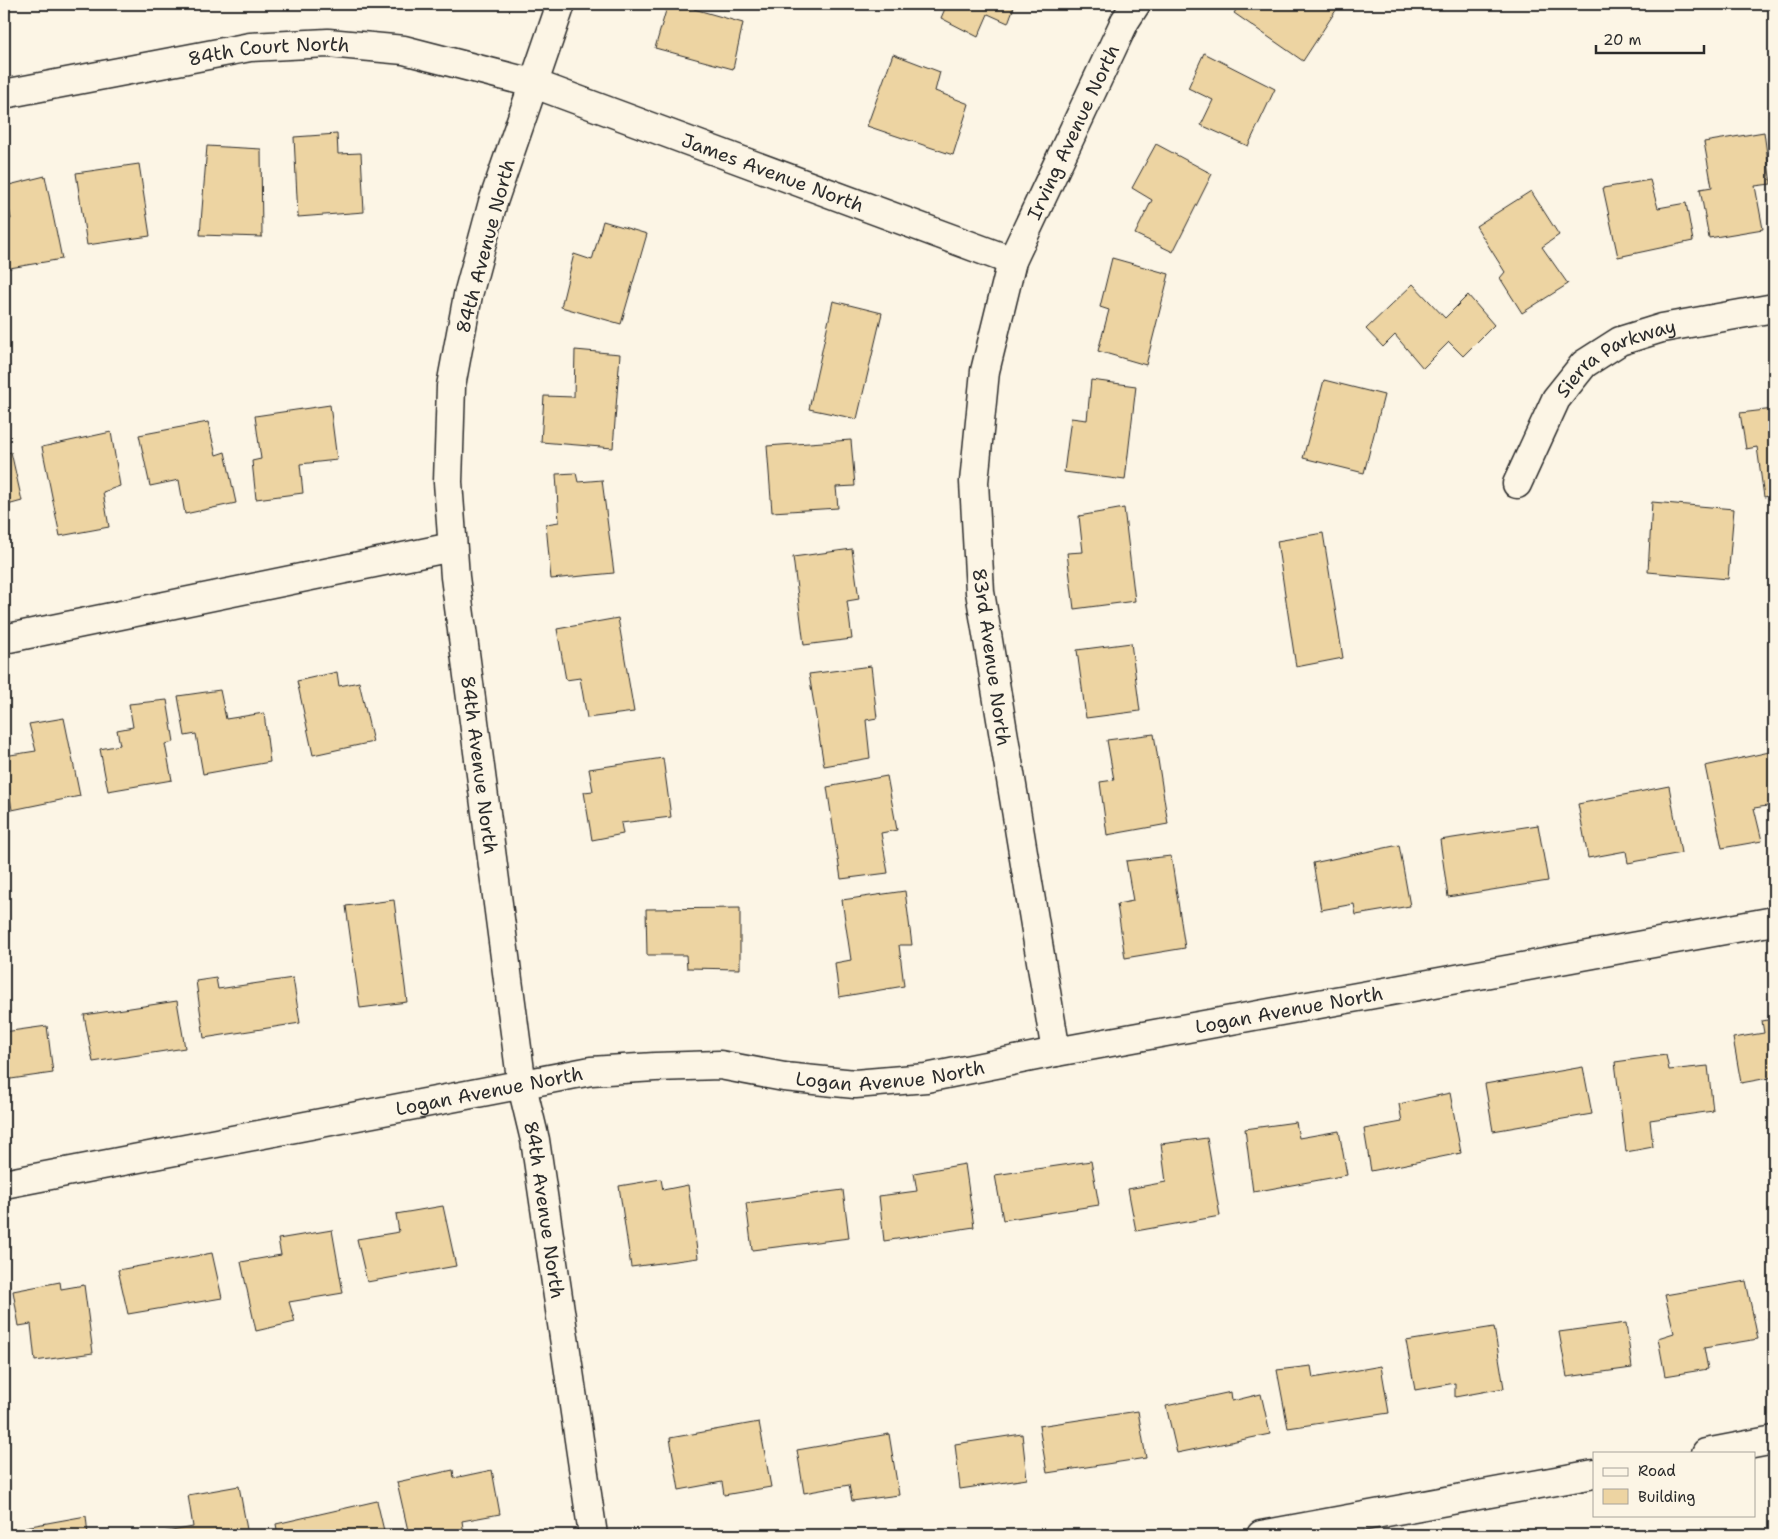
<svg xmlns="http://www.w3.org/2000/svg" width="1778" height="1539" viewBox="0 0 1778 1539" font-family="'Shantell Sans',sans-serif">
<rect width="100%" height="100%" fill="#fcf5e5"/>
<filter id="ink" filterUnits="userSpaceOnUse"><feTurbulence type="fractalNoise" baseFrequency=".02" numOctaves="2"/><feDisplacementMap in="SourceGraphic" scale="10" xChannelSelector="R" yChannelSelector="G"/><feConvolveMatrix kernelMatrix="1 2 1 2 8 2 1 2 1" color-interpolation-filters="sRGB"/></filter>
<g filter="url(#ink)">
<!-- building -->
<path fill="#edd4a2" stroke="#2b2b2b" d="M657 4H695L694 9 743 23 733 69 655 48 667 7Z
M947 4H1015L1008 23 988 14 978 37 941 18Z
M1240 4H1340L1303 61 1234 13Z
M1204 53 1275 89 1248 146 1201 125 1213 100 1188 88Z
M893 54 940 72 935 91 969 104 953 155 867 126Z
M1764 132 1771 184 1755 186 1763 229 1709 238 1700 189 1712 187 1704 142Z
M337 134 338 154 361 153 364 212 298 217 294 137Z
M1156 144 1212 174 1173 252 1135 234 1152 200 1132 188Z
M207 146 261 149 262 237 200 235Z
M139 164 150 236 87 245 76 173Z
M45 176 62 259 4 269V220L11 219 5 186Z
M1650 180 1658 208 1686 203 1693 241 1618 257 1603 188Z
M1531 191 1559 235 1542 247 1568 284 1522 313 1500 278 1505 272 1476 226Z
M603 221 647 234 621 324 561 307 574 254 592 260Z
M1112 258 1169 274 1146 365 1098 351 1109 310 1100 307Z
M1413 284 1445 318 1468 295 1494 325 1463 356 1449 342 1423 368 1395 335 1383 347 1366 329Z
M833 301 882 313 857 419 809 409Z
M575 350 620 354 613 448 541 442 544 396 574 397Z
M1091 380 1136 386 1125 480 1064 472 1071 418 1087 420Z
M1324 380 1384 395 1364 473 1303 458Z
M330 405 337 460 300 464 303 493 256 499 252 461 261 459 255 416Z
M1774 409V495L1764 497 1757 447 1746 449 1740 413Z
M208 422 216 455 225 452 236 503 185 514 179 480 150 486 139 435Z
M111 432 120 486 103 492 109 527 60 536 42 447Z
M851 440 855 486 836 487 838 508 772 512 767 446Z
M11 452 22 501 4 506V454Z
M576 473 578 482 602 480 614 573 551 579 546 524 559 522 556 474Z
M1652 502 1734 509 1728 579 1648 572Z
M1124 508 1135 601 1074 609 1067 553 1083 552 1079 516Z
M1323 533 1343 658 1296 667 1277 541Z
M852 549 859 599 847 601 852 639 804 645 793 557Z
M618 618 634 712 587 718 580 678 566 680 557 629Z
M1131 643 1140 711 1086 718 1077 650Z
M871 666 877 718 866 720 870 758 824 766 809 674Z
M337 672 339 686 359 682 373 742 313 755 297 681Z
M220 690 226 719 264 713 270 762 203 774 196 734 185 736 178 696Z
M167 700 174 742 165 744 172 780 108 791 100 749 120 745 117 730 133 727 129 704Z
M64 718 80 796 12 810 4 756 36 751 29 724Z
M1154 734 1168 824 1107 835 1100 782 1114 780 1107 740Z
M1774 751V805L1754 808 1762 841 1722 848 1705 766Z
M663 758 671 817 621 823 623 834 592 840 584 792 593 791 589 769Z
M887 776 897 830 881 833 888 873 841 879 827 787Z
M1669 786 1681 853 1628 863 1626 851 1588 858 1578 804Z
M1538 825 1548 881 1448 897 1440 840Z
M1399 845 1410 906 1356 915 1354 904 1321 910 1313 863Z
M1171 856 1185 948 1125 958 1117 904 1133 901 1126 861Z
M905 891 912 945H899L904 986 839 997 835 963 851 960 842 900Z
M394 900 407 1002 360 1008 346 906Z
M740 908V969L687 968 686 955H647L646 909Z
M216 978 218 989 293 978 300 1023 204 1038 196 981Z
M177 1001 185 1048 93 1062 84 1015Z
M1774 1019V1077L1741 1083 1733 1038 1764 1033 1762 1021Z
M47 1026 53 1073 4 1080V1032Z
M1666 1055 1669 1070 1708 1066 1713 1111 1650 1120 1653 1147 1626 1152 1615 1062Z
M1583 1067 1592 1114 1493 1131 1485 1084Z
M1450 1093 1461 1153 1371 1171 1364 1129 1402 1122 1399 1104Z
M1296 1122 1299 1138 1339 1131 1347 1175 1253 1192 1245 1129Z
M1207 1138 1220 1216 1136 1231 1128 1189 1166 1182 1161 1144Z
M1091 1161 1099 1205 1003 1220 995 1175Z
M965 1164 974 1227 884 1241 879 1196 917 1191 914 1173Z
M661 1179 663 1190 688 1185 698 1258 631 1267 619 1186Z
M843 1190 849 1238 752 1250 746 1203Z
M443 1206 456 1266 367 1282 357 1239 399 1232 396 1214Z
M332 1230 343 1293 289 1302 295 1322 256 1331 241 1262 281 1255 278 1239Z
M212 1253 222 1298 128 1314 118 1270Z
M1746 1281 1758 1339 1704 1348 1708 1369 1665 1376 1658 1338 1674 1333 1665 1295Z
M60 1282 61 1289 84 1285 93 1353 35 1361 31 1324 19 1326 13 1291Z
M1774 1316V1343L1768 1318Z
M1626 1323 1632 1368 1567 1377 1559 1332Z
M1494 1327 1504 1388 1455 1397V1383L1415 1390 1406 1341Z
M1311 1366 1313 1378 1381 1366 1389 1413 1288 1428 1277 1370Z
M1231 1392 1232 1401 1261 1394 1270 1434 1177 1453 1166 1406Z
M1138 1411 1146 1458 1047 1473 1039 1426Z
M759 1422 771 1487 724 1495 722 1482 679 1490 670 1438Z
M889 1434 899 1495 852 1501 849 1485 804 1493 797 1450Z
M1022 1434 1027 1479 960 1489 955 1444Z
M453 1470 454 1478 492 1470 500 1514 462 1521 464 1534 409 1535 397 1482Z
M239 1486 248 1535H151L193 1527 188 1495Z
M377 1501 385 1535H278L276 1524Z
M86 1516 88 1535H26L25 1527Z"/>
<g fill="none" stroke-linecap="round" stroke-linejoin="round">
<!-- minor casing -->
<g stroke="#2b2b2b" stroke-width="31">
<g id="minor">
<path id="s1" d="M561 4 493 202 468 295 451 386 448 482 455 577 522 1086 535 1140 593 1535"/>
<path id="s2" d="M4 94 250 47 328 43 404 50 532 83 1012 261"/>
<path id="s3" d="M1517 484 1556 399 1584 364 1620 341 1662 328 1774 308"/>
<path d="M4 639 452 547"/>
<path id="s4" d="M1056 1052 980 592 974 482 985 371 1012 261 1125 21 1136 4"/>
<path id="s5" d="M4 1184 591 1071 655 1067 720 1065 784 1077 855 1084 926 1078 1056 1052 1774 921"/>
<path d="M1706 1453 1774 1440"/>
<path d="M1261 1535 1594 1474"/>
</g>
</g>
<!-- minor -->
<use href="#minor" stroke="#fcf5e5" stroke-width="28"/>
</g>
</g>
<g text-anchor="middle" stroke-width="5" stroke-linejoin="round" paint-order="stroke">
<!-- street labels -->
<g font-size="19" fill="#2b2b2b" stroke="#fcf5e5">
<text dy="7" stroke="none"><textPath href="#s2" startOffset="269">84th Court North</textPath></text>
<text dy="7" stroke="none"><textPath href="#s4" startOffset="944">Irving Avenue North</textPath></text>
<text dy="7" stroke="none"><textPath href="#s2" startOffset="794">James Avenue North</textPath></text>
<text transform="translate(485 246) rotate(-75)" y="7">84th Avenue North</text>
<text dy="7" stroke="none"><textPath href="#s3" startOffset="169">Sierra Parkway</textPath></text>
<text transform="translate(992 657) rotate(82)" y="7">83rd Avenue North</text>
<text dy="7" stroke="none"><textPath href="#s1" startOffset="779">84th Avenue North</textPath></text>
<text dy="7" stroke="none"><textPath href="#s5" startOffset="1304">Logan Avenue North</textPath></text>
<text dy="7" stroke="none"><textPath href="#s5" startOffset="899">Logan Avenue North</textPath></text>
<text dy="7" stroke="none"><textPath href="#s5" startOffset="494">Logan Avenue North</textPath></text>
<text dy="7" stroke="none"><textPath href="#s1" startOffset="1229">84th Avenue North</textPath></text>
</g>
</g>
<!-- margin -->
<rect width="1778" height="1539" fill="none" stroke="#fcf5e5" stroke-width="20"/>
<rect x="10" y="10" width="1758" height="1519" fill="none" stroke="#2b2b2b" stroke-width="2" filter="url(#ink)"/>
<!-- legend -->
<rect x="1593" y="1452" width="162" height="65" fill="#fcf5e5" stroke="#a8a49b"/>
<rect x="1603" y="1468" width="25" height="8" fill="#fcf5e5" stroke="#a8a49b"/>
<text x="1638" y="1476" font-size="15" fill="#2b2b2b">Road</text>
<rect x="1603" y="1489" width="25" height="15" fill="#edd4a2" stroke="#a8a49b"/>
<text x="1638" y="1502" font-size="15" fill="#2b2b2b">Building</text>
<!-- scale -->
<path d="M1596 45v8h108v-8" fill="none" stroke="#2b2b2b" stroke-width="2.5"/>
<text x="1603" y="45" font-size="15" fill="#2b2b2b" stroke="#fcf5e5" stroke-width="4" paint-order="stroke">20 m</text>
</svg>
